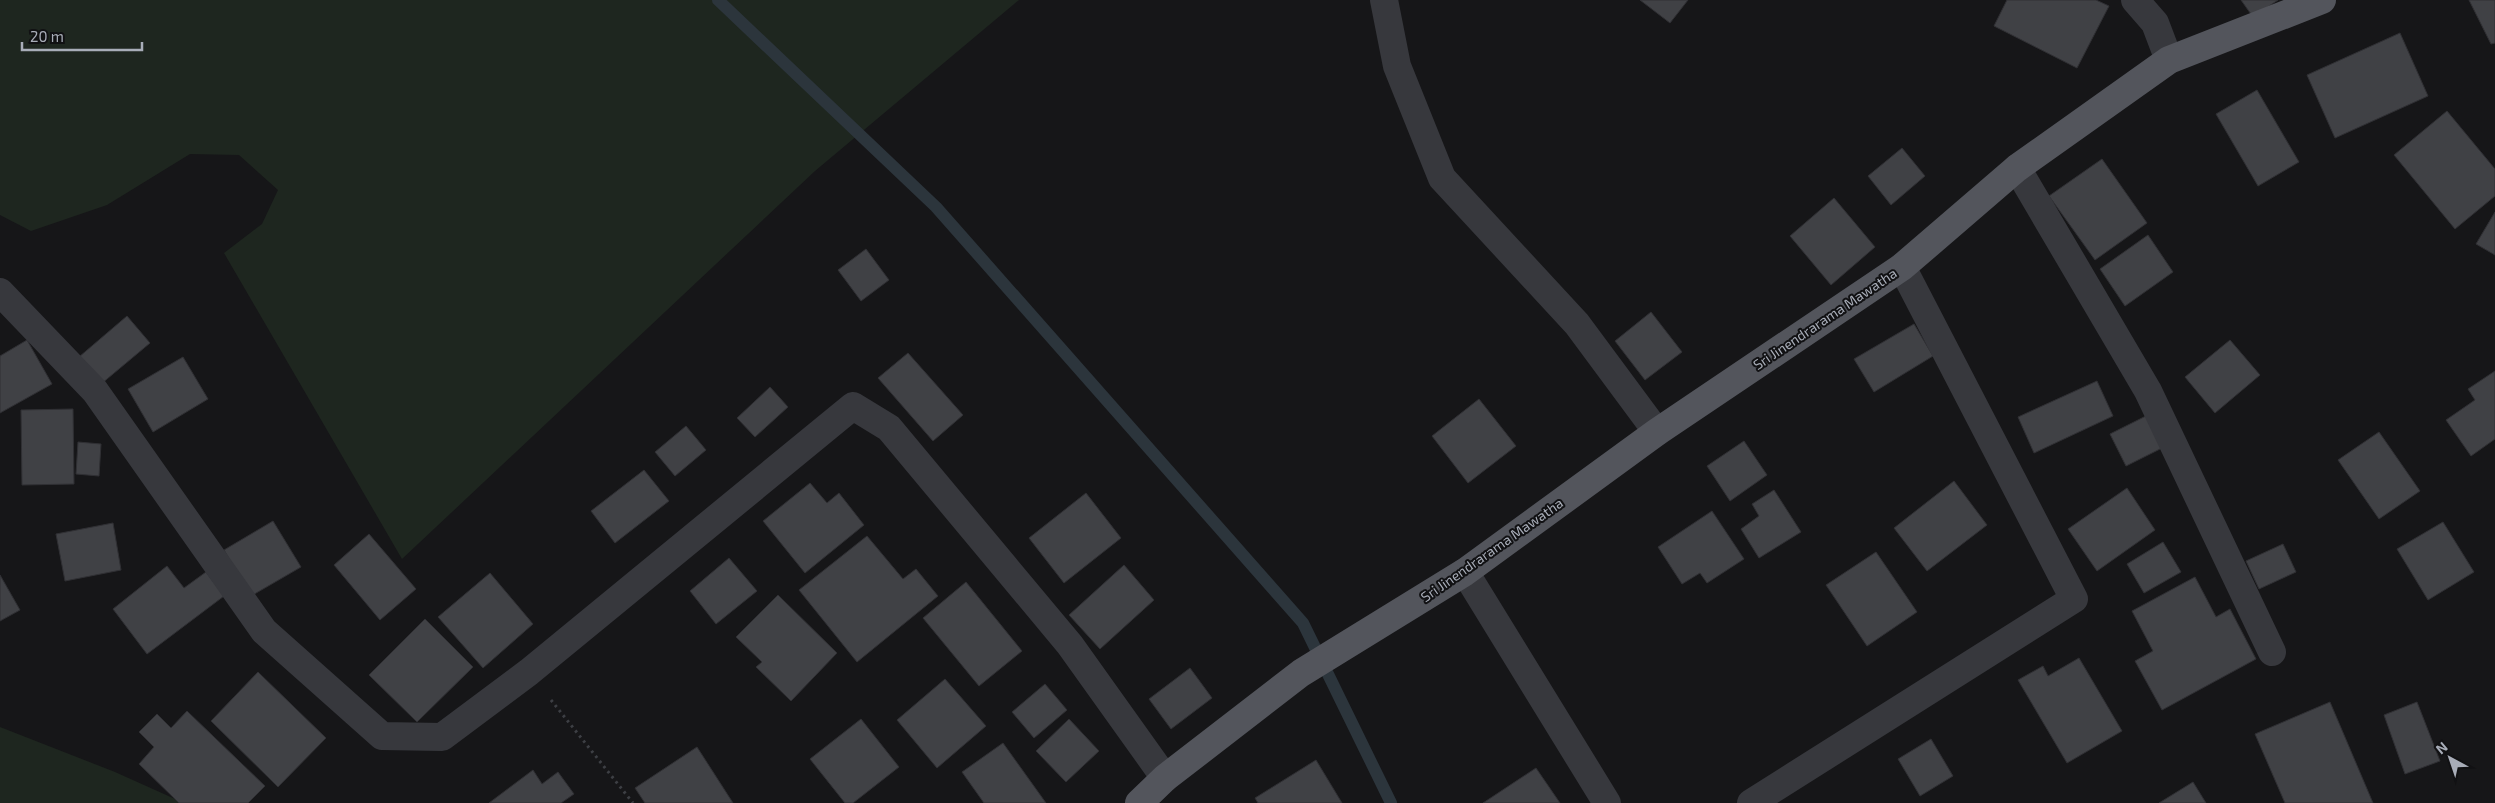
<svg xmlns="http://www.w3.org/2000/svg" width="2495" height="803" viewBox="0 0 2495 803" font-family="'Exo 2',sans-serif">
<rect width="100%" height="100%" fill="#161618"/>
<!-- green -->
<path fill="#1e261f" d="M0 0H1019L815 171 402 559 224 253 262 224 278 190 239 155 190 154 107 205 31 231 0 215Z
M0 727 115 772 184 803H0Z"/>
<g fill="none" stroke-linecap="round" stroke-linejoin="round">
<!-- stream -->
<path stroke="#2c353c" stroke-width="12" d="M718 0 936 207 1303 623 1391 803"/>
</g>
<!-- building -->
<path fill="#404145" stroke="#303034" d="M1640 0H1688L1670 23Z
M2007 0H2096L2109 6 2077 68 1994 26Z
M2241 0H2278L2253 17Z
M2469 0H2495V43L2491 44Z
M2400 33 2428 96 2335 138 2307 75Z
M2257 90 2299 162 2258 186 2216 114Z
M2447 111 2495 169V196L2455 229 2394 155Z
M1902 148 1925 176 1891 205 1868 176Z
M2102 159 2147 223 2095 260 2049 196Z
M1834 198 1875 247 1831 285 1790 236Z
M2495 212V255L2476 244Z
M2148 235 2173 272 2125 306 2100 269Z
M866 249 889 280 861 301 838 270Z
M1651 312 1682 352 1645 380 1615 341Z
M127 316 150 343 101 384 79 357Z
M1914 324 1933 356 1874 392 1854 359Z
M27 340 52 384 0 413V356Z
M2230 340 2260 375 2215 413 2185 377Z
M908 353 963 415 933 441 878 378Z
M183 357 208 399 153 432 128 389Z
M2495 371V439L2471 456 2446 420 2475 400 2468 389Z
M2097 381 2113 416 2034 453 2018 417Z
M770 387 788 407 755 437 737 418Z
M1479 399 1516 446 1468 483 1432 436Z
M73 409 74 484 22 485 21 410Z
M2146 416 2162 448 2126 466 2110 434Z
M686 426 706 450 675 476 655 452Z
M2379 432 2420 491 2379 519 2338 460Z
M1744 441 1767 475 1730 501 1707 466Z
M78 442 101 444 99 476 76 474Z
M644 470 669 501 615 543 591 511Z
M1954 481 1987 525 1927 571 1894 528Z
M810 483 827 503 839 493 864 525 805 573 763 521Z
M2127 488 2155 530 2097 571 2068 529Z
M1774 490 1801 532 1759 558 1741 529 1759 516 1752 504Z
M1086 493 1121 538 1064 583 1029 538Z
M1712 511 1744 559 1707 583 1700 573 1682 584 1658 547Z
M273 521 301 567 251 596 224 550Z
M2443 522 2474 572 2428 600 2397 549Z
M113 523 121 570 65 581 56 534Z
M369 534 416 589 380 620 334 565Z
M867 536 903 579 916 569 938 596 857 662 799 590Z
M2163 542 2181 572 2144 593 2127 564Z
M2283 544 2296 572 2259 589 2246 561Z
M1876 552 1917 612 1867 646 1826 585Z
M729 558 757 591 716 624 690 591Z
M1124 565 1154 600 1100 649 1069 615Z
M167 566 184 588 206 572 224 596 147 654 113 609Z
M490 573 533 624 483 668 438 617Z
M0 575 20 610 0 621Z
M2195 577 2216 617 2230 609 2256 659 2162 710 2135 661 2153 651 2132 611Z
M966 582 1022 651 979 686 923 618Z
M778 595 837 653 791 701 756 667 762 662 736 637Z
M425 619 473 667 417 722 369 675Z
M2079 658 2122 731 2067 763 2018 680 2043 666 2048 676Z
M1190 668 1212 698 1171 729 1149 699Z
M258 672 326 738 278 787 211 721Z
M945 679 986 726 937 768 897 720Z
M1045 684 1067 710 1034 738 1012 712Z
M2330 702 2373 803H2285L2255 734Z
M2417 702 2440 761 2405 774 2384 715Z
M187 711 265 786 248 803H179L139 764 154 747 139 732 157 714 171 728Z
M861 719 899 767 853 803H845L810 759Z
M1069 719 1099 751 1066 782 1036 751Z
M1931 739 1953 776 1920 796 1898 759Z
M1003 743 1046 803H984L962 772Z
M697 747 733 803H645L635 788Z
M1316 760 1342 803H1258L1255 798Z
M1536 768 1560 803H1483Z
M533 770 542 784 558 772 574 794 561 803H489Z
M2193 782 2206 803H2159Z"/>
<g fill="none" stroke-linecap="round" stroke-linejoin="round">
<!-- path -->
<path stroke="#3d3f44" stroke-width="3" stroke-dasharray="2.5 4" stroke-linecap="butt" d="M551 700 633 803"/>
<!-- minor -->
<path stroke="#37383d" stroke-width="28" d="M1384 0 1397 66 1442 178 1577 324 1657 432
M2135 0 2155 23 2169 60
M2017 168 2148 391 2272 652
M0 292 95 391 264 631 382 736 442 737 529 672 853 406 889 428 1070 645 1165 778
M1465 572 1607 803
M1751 803 2074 599 1902 267"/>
<!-- major -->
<path stroke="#53555c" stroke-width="28" d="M1139 803 1165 778 1301 673 1465 572 1657 432 1902 267 2017 168 2169 60 2322 0"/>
</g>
<g text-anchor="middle" stroke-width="4" stroke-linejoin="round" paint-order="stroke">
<!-- street labels -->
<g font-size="14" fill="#a8adb8" stroke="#111113">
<text transform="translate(1825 319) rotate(-34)" y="5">Sri Jinendrarama Mawatha</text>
<text transform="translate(1492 550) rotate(-35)" y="5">Sri Jinendrarama Mawatha</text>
</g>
</g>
<!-- north arrow -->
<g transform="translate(2450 758) rotate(320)" stroke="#111113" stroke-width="4" paint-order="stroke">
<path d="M0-4L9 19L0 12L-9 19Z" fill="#a8adb8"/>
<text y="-8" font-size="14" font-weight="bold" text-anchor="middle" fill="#a8adb8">N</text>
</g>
<!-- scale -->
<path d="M22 42v8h120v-8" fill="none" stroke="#a8adb8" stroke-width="2.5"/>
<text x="30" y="42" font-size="15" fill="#a8adb8" stroke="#111113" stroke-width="4" paint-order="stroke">20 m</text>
</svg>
